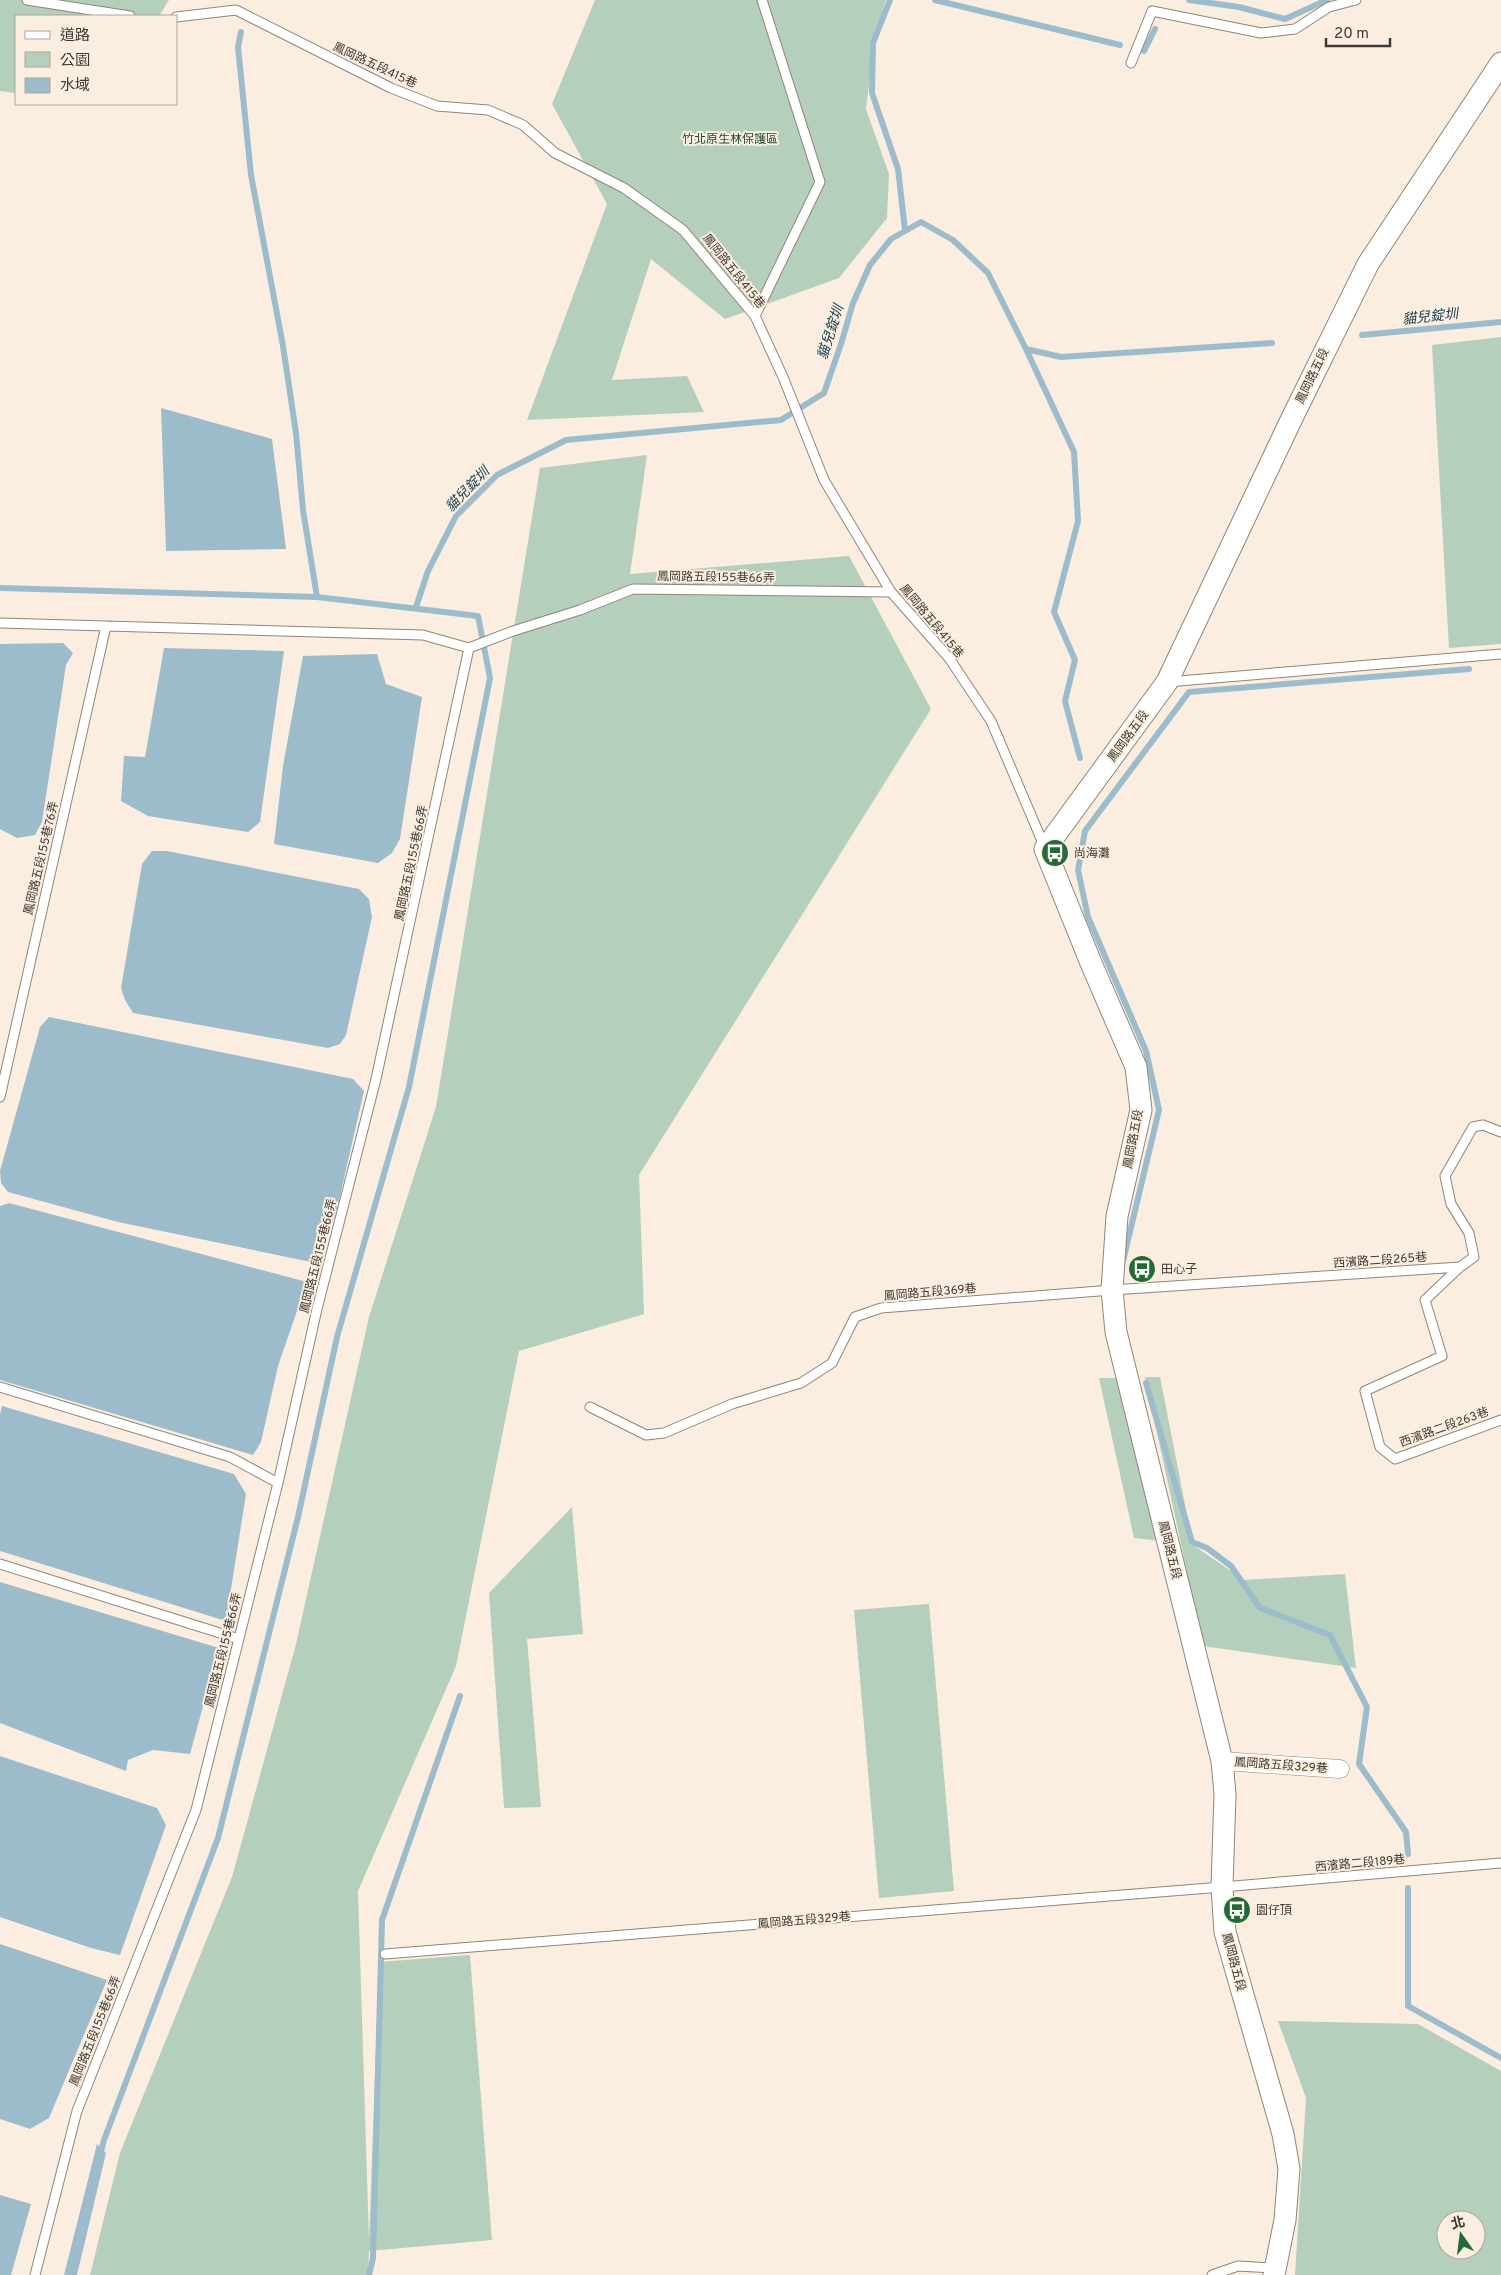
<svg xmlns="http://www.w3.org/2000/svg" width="1501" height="2275" viewBox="0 0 1501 2275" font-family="Overpass,'Noto Sans TC',sans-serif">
<rect width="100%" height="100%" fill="#fbeee0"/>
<!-- green -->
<path fill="#b4cfbc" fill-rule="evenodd" d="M0 0H169L159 16H16V93L0 91Z
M595 0H886L875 36 866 109 889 174 887 218 839 278 725 319 651 259 612 380 687 376 704 412 527 420 607 204 552 104Z
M1501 337V644L1449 648 1432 345Z
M647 455 630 574 849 556 931 709 639 1175 644 1314 519 1351 456 1666 358 1891 369 2240 379 1962 470 1955 492 2240 369 2251 368 2275H90L120 2153 232 1877 296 1644 369 1317 436 1107 540 468Z
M1145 1377H1160L1193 1545 1244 1580 1345 1574 1356 1668 1203 1646Z
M1099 1378H1121L1161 1541 1134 1538Z
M572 1507 583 1634 527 1639 541 1807 504 1808 489 1593Z
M929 1604 954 1891 879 1898 854 1610Z
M1278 2021 1418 2024 1501 2071V2275H1295L1306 2098ZM1446 2220H1476V2250H1446Z"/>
<!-- water -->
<path fill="#9cbccc" d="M161 408 272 439 286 549 166 551Z
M63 643 73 653 66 665 42 822 35 835 17 838 0 829V644Z
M164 648 284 651 260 822 248 832 148 816 121 801 124 756 145 757Z
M377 654 386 684 422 697 400 839 392 853 378 863 274 844 283 766 303 656Z
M152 851H167L359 889 369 899 372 917 346 1035 340 1044 328 1048 133 1013 125 1000 121 988 142 864Z
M49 1017 353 1079 364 1091 337 1209 316 1263 118 1222 8 1192 1 1183 0 1171 40 1027Z
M9 1203 307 1282 278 1366 261 1442 253 1455 0 1380V1206Z
M2 1406 234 1474 246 1494 226 1621 0 1551V1414Z
M0 1582 219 1648 190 1754 153 1750 128 1760 126 1771 0 1723Z
M0 1756 157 1808 166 1825 120 1955 91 1948 0 1917Z
M0 1944 107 1980 49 2118 30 2129 0 2119Z
M97 2144 106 2153 77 2275H64Z
M0 2195 31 2204 11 2275H0Z"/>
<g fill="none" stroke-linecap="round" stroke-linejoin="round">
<!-- stream -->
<path stroke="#9cbccc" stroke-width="6" d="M890 0 873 43 872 93 898 169 905 230
M935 0 1120 45
M1189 0 1239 7 1285 19 1327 0
M241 32 238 47 251 175 283 346 296 433 303 510 317 597
M1144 51 1155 29
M1362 335 1501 322
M1026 349 1074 452 1078 521 1054 612 1075 660 1065 701 1080 758
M0 588 317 597 478 616 490 678 409 1087 337 1337 298 1517 218 1838 104 2140 100 2155
M416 607 428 571 456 516 497 475 566 440 781 420 824 393 841 344 853 303 870 265 891 239 921 222 953 240 988 273 1026 349 1061 357 1272 343
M1123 1261 1159 1110 1146 1051 1088 917 1078 870 1085 831 1189 692 1469 669
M1146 1383 1192 1542 1207 1548 1231 1566 1260 1608 1330 1635 1367 1707 1359 1764 1406 1832 1408 1854
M1408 1888V2006L1501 2058
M369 2275 373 2258 382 1920 460 1696"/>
<!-- service casing -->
<g stroke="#918578" stroke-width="11">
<path id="service" d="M27 0 130 16
M176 17 236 10 391 88 437 106 488 110 523 125 555 153 624 188 683 230 755 316 783 377 824 480 891 592 949 658 991 721 1045 848
M1131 63 1152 11 1261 33 1295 29 1329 7 1356 0
M755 316 820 182 762 0
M0 623 423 635 469 648
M469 648 513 631 580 610 633 589 891 592
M1167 682 1501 654
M0 1097 106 626
M1460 1267 1425 1300 1442 1356 1365 1391 1380 1447 1395 1459 1501 1420
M0 1387 230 1457 278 1483
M590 1407 646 1435 664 1433 732 1404 801 1383 832 1363 855 1317 881 1308 1112 1290 1460 1267 1474 1257 1469 1233 1451 1204 1445 1176 1473 1127 1483 1125 1501 1132
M0 1564 239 1639
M385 1954 1222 1887 1501 1863
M35 2275 77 2111 196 1810 278 1483 317 1309 376 1079 469 648
M1212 2275 1238 2266 1274 2268"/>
</g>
<!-- minor casing -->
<g stroke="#918578" stroke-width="19">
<path id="minor" d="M1222 1761 1340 1769"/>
</g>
<!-- tertiary casing -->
<g stroke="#918578" stroke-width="23">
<path id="tertiary" d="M1274 2275 1285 2220 1289 2169 1283 2134 1225 1932 1222 1887 1225 1794 1222 1761 1116 1332 1112 1290 1117 1216 1141 1110 1136 1067 1091 963 1045 849 1167 682 1292 418 1368 264 1501 63"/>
</g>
<!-- service -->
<use href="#service" stroke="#fff" stroke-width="9"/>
<!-- minor -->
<use href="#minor" stroke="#fff" stroke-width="18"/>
<!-- tertiary -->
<use href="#tertiary" stroke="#fff" stroke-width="21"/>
</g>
<!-- icons -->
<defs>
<g id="bus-disc" transform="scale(1.4375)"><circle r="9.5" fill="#246a36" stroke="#fbeee0"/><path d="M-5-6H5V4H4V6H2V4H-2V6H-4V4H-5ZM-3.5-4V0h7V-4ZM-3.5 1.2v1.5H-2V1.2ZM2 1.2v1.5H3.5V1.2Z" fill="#fff"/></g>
</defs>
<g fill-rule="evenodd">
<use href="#bus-disc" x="1055" y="853"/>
<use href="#bus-disc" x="1142" y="1269"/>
<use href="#bus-disc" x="1237" y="1910"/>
</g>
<g text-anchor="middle" stroke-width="4" stroke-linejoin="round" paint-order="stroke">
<!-- street labels -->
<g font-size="12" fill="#3f3a34" stroke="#fbeee0">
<text transform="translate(375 65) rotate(25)" y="4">鳳岡路五段415巷</text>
<text transform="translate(734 271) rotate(51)" y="4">鳳岡路五段415巷</text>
<text transform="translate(1312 376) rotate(-64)" y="4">鳳岡路五段</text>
<text transform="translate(716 577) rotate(1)" y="4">鳳岡路五段155巷66弄</text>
<text transform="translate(932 621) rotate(50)" y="4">鳳岡路五段415巷</text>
<text transform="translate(1128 736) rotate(-54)" y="4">鳳岡路五段</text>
<text transform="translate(41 858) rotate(-77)" y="4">鳳岡路五段155巷76弄</text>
<text transform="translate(411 863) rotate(-78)" y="4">鳳岡路五段155巷66弄</text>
<text transform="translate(1133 1139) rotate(-79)" y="4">鳳岡路五段</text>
<text transform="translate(318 1256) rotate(-76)" y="4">鳳岡路五段155巷66弄</text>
<text transform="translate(1380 1260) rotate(-4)" y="4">西濱路二段265巷</text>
<text transform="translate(930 1292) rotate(-5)" y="4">鳳岡路五段369巷</text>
<text transform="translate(1444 1427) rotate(-20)" y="4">西濱路二段263巷</text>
<text transform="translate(1170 1550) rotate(76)" y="4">鳳岡路五段</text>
<text transform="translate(223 1650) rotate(-76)" y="4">鳳岡路五段155巷66弄</text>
<text transform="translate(1281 1765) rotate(4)" y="4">鳳岡路五段329巷</text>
<text transform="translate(1360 1863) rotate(-5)" y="4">西濱路二段189巷</text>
<text transform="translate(804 1920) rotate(-5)" y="4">鳳岡路五段329巷</text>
<text transform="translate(1234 1962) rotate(75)" y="4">鳳岡路五段</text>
<text transform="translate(95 2031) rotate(-68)" y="4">鳳岡路五段155巷66弄</text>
</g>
<!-- park labels -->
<g font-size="12" fill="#1d4d31" stroke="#fbeee0">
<text x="730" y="143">竹北原生林保護區</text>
</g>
<!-- poi labels -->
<g font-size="12" fill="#3f3a34" stroke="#fbeee0" text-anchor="start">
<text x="1074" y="857">尚海灘</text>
<text x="1161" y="1273">田心子</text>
<text x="1256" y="1914">園仔頂</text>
</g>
<!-- water labels -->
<g font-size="14" font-style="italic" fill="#103d4f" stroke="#fbeee0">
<text transform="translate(1430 316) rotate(-6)" y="5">貓兒錠圳</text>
<text transform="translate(830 332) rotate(-72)" y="5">貓兒錠圳</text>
<text transform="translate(467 489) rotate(-46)" y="5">貓兒錠圳</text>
</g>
</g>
<!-- legend -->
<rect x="15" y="15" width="162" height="90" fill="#fbeee0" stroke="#b0a69b"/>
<rect x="25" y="31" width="25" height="8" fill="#ffffff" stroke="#b0a69b"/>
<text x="60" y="40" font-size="15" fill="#3f3a34">道路</text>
<rect x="25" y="52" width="25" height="15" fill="#b4cfbc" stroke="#b0a69b"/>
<text x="60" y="65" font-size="15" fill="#3f3a34">公園</text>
<rect x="25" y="78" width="25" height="15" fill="#9cbccc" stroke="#b0a69b"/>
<text x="60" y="90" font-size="15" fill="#3f3a34">水域</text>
<!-- north arrow -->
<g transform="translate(1461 2235) rotate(346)"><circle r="24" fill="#fbeee0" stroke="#b0a69b"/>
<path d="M0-4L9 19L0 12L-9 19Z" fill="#246a36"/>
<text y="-8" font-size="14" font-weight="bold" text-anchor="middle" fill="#3f3a34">北</text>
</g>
<!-- scale -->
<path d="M1326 38v8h64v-8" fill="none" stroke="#3f3a34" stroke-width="2.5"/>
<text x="1334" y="38" font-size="15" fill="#3f3a34" stroke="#fbeee0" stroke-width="4" paint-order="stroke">20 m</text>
</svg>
